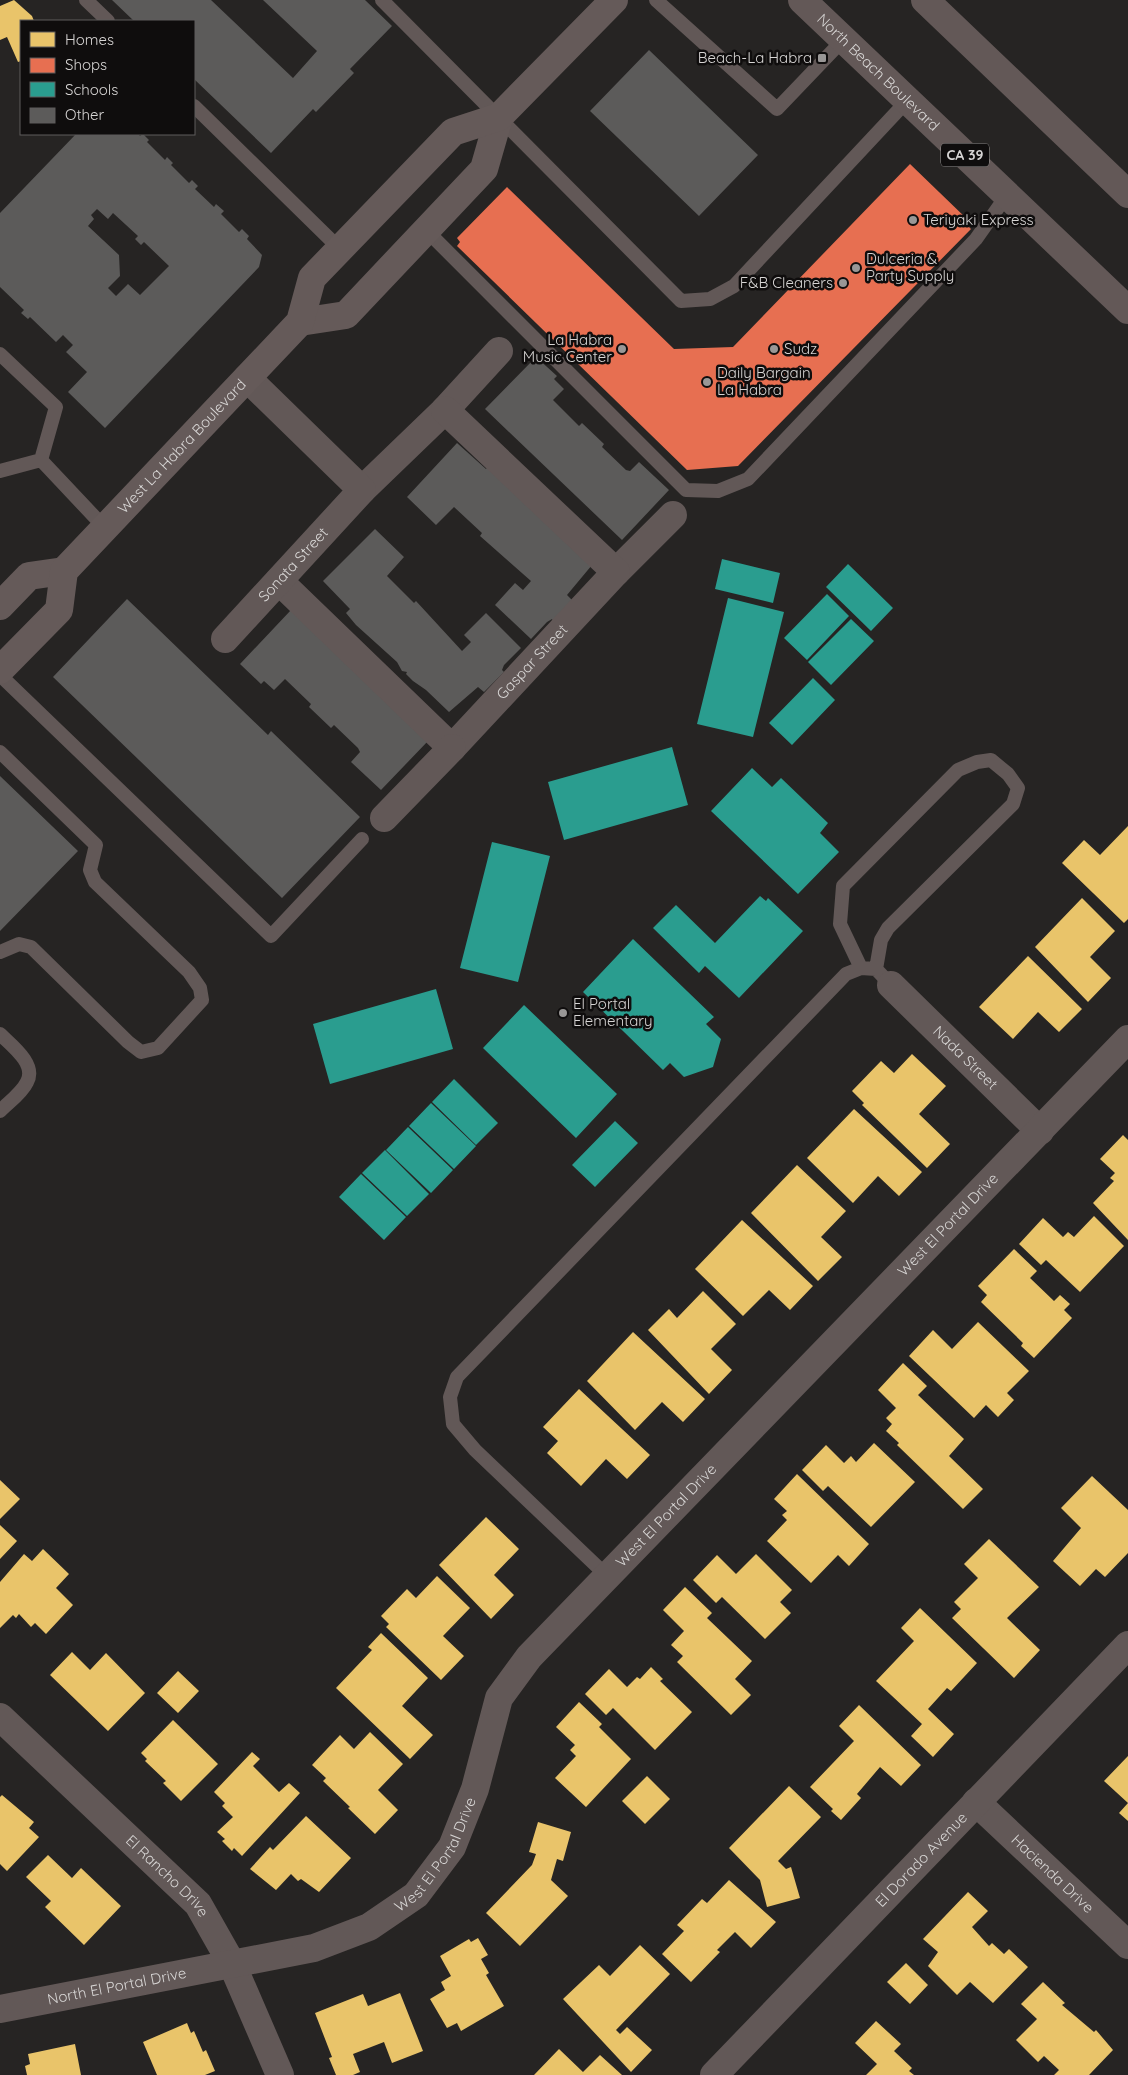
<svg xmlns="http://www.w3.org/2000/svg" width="1128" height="2075" viewBox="0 0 1128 2075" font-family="Quicksand,sans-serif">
<rect width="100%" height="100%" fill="#262423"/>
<!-- homes -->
<path fill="#e9c46a" d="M14 0 32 16 34 21H21V61L18 62 7 37 0 40V6Z
M1128 826V919L1124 923 1062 863 1084 840 1100 855Z
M1082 898 1115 931 1090 957 1111 978 1088 1002 1035 947Z
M1028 956 1082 1009 1059 1032 1038 1012 1013 1039 979 1007Z
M912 1054 946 1086 919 1114 950 1144 927 1168 862 1105 864 1103 852 1091 881 1061 894 1073Z
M854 1109 922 1172 899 1196 878 1176 853 1203 807 1158Z
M1123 1135 1128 1140V1240L1093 1203 1114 1181 1110 1178 1115 1173 1100 1159Z
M797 1165 846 1211 821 1237 842 1257 818 1281 751 1213Z
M1094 1216 1124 1246 1080 1292 1046 1260 1041 1265 1019 1244 1043 1218 1063 1237 1068 1232 1074 1237Z
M742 1220 813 1286 790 1310 769 1290 743 1316 695 1269Z
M1014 1249 1037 1271 1030 1278 1054 1301 1060 1295 1070 1304 1064 1310 1072 1318 1034 1358 1021 1346 1023 1343 981 1302 987 1295 978 1286Z
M703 1291 736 1324 711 1349 732 1370 709 1394 648 1330 669 1309 677 1318Z
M978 1322 1029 1371 1007 1393 1014 1400 998 1417 986 1405 974 1418 909 1356 933 1330 952 1349Z
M633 1332 705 1399 683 1422 662 1402 635 1430 587 1381Z
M903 1363 927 1386 918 1395 964 1439 949 1456 983 1489 963 1509 897 1445 899 1443 886 1431 892 1424 886 1418 896 1408 878 1390Z
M579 1389 650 1455 627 1479 606 1459 581 1486 547 1453 558 1441 543 1427Z
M874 1443 915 1482 871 1527 828 1486 823 1491 802 1470 826 1445 844 1463 851 1456 856 1462Z
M797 1474 869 1544 849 1566 838 1555 811 1583 767 1541 787 1520 782 1515 787 1511 774 1499Z
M1092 1476 1128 1510V1553L1105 1577 1096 1569 1080 1586 1053 1561 1081 1528 1061 1508Z
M0 1480 20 1499 0 1519Z
M486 1517 519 1549 494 1575 514 1595 491 1619 439 1565Z
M0 1525 17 1541 0 1559Z
M989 1539 1039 1587 1007 1618 1040 1650 1014 1678 952 1618 961 1609 954 1602 978 1578 964 1564Z
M43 1549 69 1574 56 1588 73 1605 46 1634 35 1623 31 1627 19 1614 16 1618 13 1615 0 1628V1582L24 1554 32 1561Z
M756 1554 792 1590 780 1602 791 1613 765 1639 722 1597 716 1603 693 1580 717 1555 736 1574Z
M437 1576 470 1608 443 1636 464 1656 441 1680 386 1627 389 1624 381 1616 407 1589 416 1598Z
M685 1587 712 1613 707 1618 752 1661 735 1679 751 1695 731 1715 677 1662 683 1656 671 1645 684 1631 663 1610Z
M920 1608 977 1663 951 1691 947 1688 928 1709 954 1734 933 1757 911 1736 922 1724 876 1681 914 1641 901 1628Z
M381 1633 428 1678 402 1706 433 1735 410 1759 336 1688 372 1650 368 1647Z
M72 1652 90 1670 106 1653 145 1693 108 1731 50 1675Z
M651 1667 663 1679 660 1681 692 1712 655 1750 613 1708 606 1715 585 1694 609 1669 627 1687 637 1677 640 1679Z
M178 1671 199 1691 178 1713 157 1693Z
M579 1702 602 1724 599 1727 631 1759 586 1807 555 1778 576 1756 570 1750 575 1745 556 1727Z
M859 1705 921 1765 901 1786 880 1767 857 1794 861 1798 841 1820 831 1811 833 1809 810 1787 854 1741 839 1726Z
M173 1720 218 1764 181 1801 163 1783 166 1781 145 1761 147 1759 141 1753Z
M370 1732 403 1764 378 1790 398 1810 375 1834 348 1808 350 1807 323 1781 326 1778 312 1765 340 1735 354 1749Z
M252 1752 260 1759 253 1766 279 1792 289 1783 300 1793 242 1856 234 1848 232 1851 222 1841 225 1839 217 1832 233 1817 222 1806 225 1803 214 1792Z
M1128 1756V1821L1119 1813 1128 1803 1104 1781Z
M647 1776 670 1799 645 1824 622 1801Z
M789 1786 821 1817 778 1861 786 1869 791 1867 800 1898 767 1907 760 1880 729 1848Z
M2 1795 34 1822 29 1828 39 1837 7 1871 0 1864V1797Z
M306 1816 351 1858 319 1892 301 1879 298 1881 291 1874 276 1890 250 1869 270 1847 273 1850Z
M538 1822 571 1832 563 1861 557 1859 551 1880 568 1896 520 1946 486 1913 532 1865 536 1854 529 1852Z
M48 1855 72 1878 81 1868 121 1906 84 1945 45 1907 51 1901 26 1877Z
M729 1880 776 1922 751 1948 735 1932 717 1950 720 1952 691 1982 662 1954 684 1931 677 1925 702 1899 707 1903Z
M968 1892 988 1911 972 1927 989 1946 992 1943 1004 1954 1009 1949 1028 1967 993 2003 970 1982 957 1995 928 1966 938 1952 923 1939Z
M478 1938 488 1955 481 1959 489 1973 486 1975 504 2006 461 2031 457 2023 447 2028 430 1999 445 1990 441 1982 451 1976 440 1956 469 1939 471 1942Z
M640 1945 670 1974 616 2030 620 2034 627 2027 652 2050 631 2072 563 1999 599 1965 610 1976Z
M906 1963 928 1985 910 2004 887 1982Z
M1043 1982 1065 2003 1062 2005 1094 2032 1096 2030 1113 2050 1089 2075H1054L1059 2070 1044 2056 1038 2062 1016 2040 1037 2019 1021 2004Z
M400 1993 423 2051 392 2063 384 2042 353 2054 360 2072 353 2075H336L329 2058 332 2057 315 2013 363 1994 368 2006Z
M876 2021 901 2044 894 2051 912 2068 909 2071 914 2075H866L877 2064 855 2043Z
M187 2023 191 2033 194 2031 203 2052 206 2050 215 2071 205 2075H157L143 2042Z
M75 2044 81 2075H27L25 2066 30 2064 28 2054Z
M559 2049 583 2072 600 2055 622 2075H534Z"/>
<!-- shops -->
<path fill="#e76f51" d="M910 164 968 220 965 223 971 229 738 466 687 470 457 246 460 242 457 238 507 187 674 349 733 347Z"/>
<!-- schools -->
<path fill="#2a9d8f" d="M722 559 780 573 773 603 715 589Z
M848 564 893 608 871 631 826 587Z
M827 594 849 616 807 660 784 638Z
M728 598 784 612 753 737 697 724Z
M851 619 874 641 831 685 808 662Z
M813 678 835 700 792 745 769 723Z
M672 747 688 805 564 840 548 782Z
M752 768 772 787 781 778 828 823 820 833 839 852 798 894 711 811Z
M492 842 550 856 518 982 460 968Z
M760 896 766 901 768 898 803 931 739 998 705 966 699 973 653 928 676 905 715 943Z
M633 939 714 1017 706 1024 721 1039 713 1067 684 1077 670 1063 663 1070 583 992Z
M436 989 453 1049 330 1084 313 1024Z
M524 1005 617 1094 576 1138 483 1048Z
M454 1079 498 1123 476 1145 432 1102Z
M431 1103 476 1146 454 1169 409 1126Z
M615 1121 638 1143 595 1187 572 1165Z
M408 1127 453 1170 431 1193 386 1150Z
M385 1150 429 1194 407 1216 362 1173Z
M361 1174 406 1217 384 1240 339 1197Z"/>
<!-- building -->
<path fill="#5c5b5a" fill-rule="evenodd" d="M112 0H211L293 78 317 51 263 0H365L392 26 350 69 354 73 316 112 313 109 271 153 194 79V21H134Z
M649 50 758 155 699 216 590 111Z
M76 134H138L140 136 143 134 149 140 147 142 165 160 167 157 173 163 171 165 189 183 192 180 198 186 195 189 214 207 216 204 224 211 221 214 239 232 242 229 249 236 247 239 262 255 259 267 105 428 68 392 87 372 66 352 73 345 63 335 56 342 30 317 28 319 21 313 24 310 0 287V213ZM97 209 108 219 113 213 138 236 135 239 141 245 144 242 169 266 140 295 128 284 116 296 108 288 120 276 119 255 88 226 94 219 91 215Z
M536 357 557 376 554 379 564 389 553 400 579 426 582 423 604 444 602 447 626 470 630 471 639 462 669 490 622 540 485 409Z
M457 443 486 469 490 465 592 565 567 595 573 601 553 621 552 619 547 622 531 639 495 605 515 583 523 590 531 581 480 536 482 533 454 507 436 525 407 497Z
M375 529 404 557 387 576 414 603 416 601 462 651 471 642 464 635 486 613 521 648 504 665 502 670 504 672 484 692 478 687 449 712 426 690 413 681 406 674 407 672 402 671 397 662 356 625 346 613 350 609 323 581Z
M127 599 268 735 271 731 360 817 282 898 53 677Z
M291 610 428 741 381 790 351 762 360 752 358 748 334 725 331 728 309 707 311 704 285 679 274 690 264 681 261 684 240 664Z
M0 776 78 851 0 931Z"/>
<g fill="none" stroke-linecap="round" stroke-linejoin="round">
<!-- service -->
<path stroke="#625857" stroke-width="14" d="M86 0 108 21
M382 0 681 301 710 299 734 286 907 101
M656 0 777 109 843 40
M194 106 340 249
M426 230 686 490 718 491 748 479 976 239 1007 195
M0 354 56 407 41 460
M41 460 105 528
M0 471 41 460
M0 675 271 936 362 839
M0 752 96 845 90 870 95 882 189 972 200 988 202 1000 158 1048 141 1052 128 1042 31 947 19 944 0 952
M861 968 840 924 843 886 958 770 977 762 991 760 1008 774 1018 788 1013 804 888 928 881 940 876 969
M0 1034C11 1045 37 1064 27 1082 22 1093 8 1103 0 1111
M606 1575 475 1450 453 1424 450 1397 457 1377 846 974 861 968 876 969 891 985"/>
<!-- minor -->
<g stroke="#625857" stroke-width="28">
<path d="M362 490 445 410 499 351"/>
<path d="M616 572 673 515"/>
<path id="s1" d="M279 581 452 748 616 572 445 410"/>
<path id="s2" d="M225 639 362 490 247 378"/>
<path d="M384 818 452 748"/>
<path id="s3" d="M891 985 1040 1131"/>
<path id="s4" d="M0 1717 198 1904 232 1964 280 2075"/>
<path id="s5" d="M976 1802 1128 1945"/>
<path id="s6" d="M0 2009 314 1948 369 1927 416 1895 452 1847 475 1789 499 1698 529 1657 1128 1039"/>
<path id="s7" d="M714 2075 1128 1645"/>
</g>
<!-- secondary -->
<g stroke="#655a59" stroke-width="28">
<path d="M300 322 346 315 484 169 499 117"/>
<path d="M0 606 29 576 64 571"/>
<path id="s8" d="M0 670 59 610 64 571 300 322 312 278 453 132 499 117 614 0"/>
</g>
<!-- primary -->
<g stroke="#635857" stroke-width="28">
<path id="s9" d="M802 0 1128 310"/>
<path d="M925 0 1128 194"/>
</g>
</g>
<!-- markers -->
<g fill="#999796" stroke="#0f0d0d" stroke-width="2">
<rect x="817" y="53" width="10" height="10" rx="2.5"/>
<circle cx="913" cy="220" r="5"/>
<circle cx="856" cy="268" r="5"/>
<circle cx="843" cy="283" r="5"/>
<circle cx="622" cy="349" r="5"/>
<circle cx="774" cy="349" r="5"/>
<circle cx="707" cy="382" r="5"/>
<circle cx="563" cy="1013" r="5"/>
</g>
<g text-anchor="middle" stroke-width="5" stroke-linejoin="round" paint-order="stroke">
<!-- shield labels -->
<rect fill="#0f0d0d" stroke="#9b9998" stroke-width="1" x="941" y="143.5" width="48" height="23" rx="4"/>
<g font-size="14" font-weight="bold" fill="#d7d5d4">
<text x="965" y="160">CA 39</text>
</g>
<!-- poi labels -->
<g font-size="15" fill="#d7d5d4" stroke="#0f0d0d" text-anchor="start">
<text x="812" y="63" text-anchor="end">Beach-La Habra</text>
<text x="923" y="225">Teriyaki Express</text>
<text x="866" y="264">Dulceria &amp;<tspan x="866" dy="17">Party Supply</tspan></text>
<text x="833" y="288" text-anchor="end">F&amp;B Cleaners</text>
<text x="612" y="345" text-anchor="end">La Habra<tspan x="612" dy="17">Music Center</tspan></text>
<text x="784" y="354">Sudz</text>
<text x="717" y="378">Daily Bargain<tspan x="717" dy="17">La Habra</tspan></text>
<text x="573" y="1009">El Portal<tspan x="573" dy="17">Elementary</tspan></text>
</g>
<!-- street labels -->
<g font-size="15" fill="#d7d5d4" stroke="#0f0d0d">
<text dy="5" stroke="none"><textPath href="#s9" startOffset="105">North Beach Boulevard</textPath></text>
<text dy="5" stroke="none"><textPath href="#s8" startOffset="295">West La Habra Boulevard</textPath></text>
<text dy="5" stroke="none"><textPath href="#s2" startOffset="101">Sonata Street</textPath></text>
<text dy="5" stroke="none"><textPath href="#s1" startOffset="358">Gaspar Street</textPath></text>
<text dy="5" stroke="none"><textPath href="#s3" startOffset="104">Nada Street</textPath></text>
<text dy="5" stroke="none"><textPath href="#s6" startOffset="1305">West El Portal Drive</textPath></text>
<text dy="5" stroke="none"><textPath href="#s6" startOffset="900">West El Portal Drive</textPath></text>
<text dy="5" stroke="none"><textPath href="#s6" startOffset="480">West El Portal Drive</textPath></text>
<text dy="5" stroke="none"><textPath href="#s7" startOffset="299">El Dorado Avenue</textPath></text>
<text dy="5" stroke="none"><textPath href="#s5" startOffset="105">Hacienda Drive</textPath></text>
<text dy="5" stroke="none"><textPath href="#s4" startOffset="231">El Rancho Drive</textPath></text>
<text dy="5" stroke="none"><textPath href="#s6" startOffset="119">North El Portal Drive</textPath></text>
</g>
</g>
<!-- legend -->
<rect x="20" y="20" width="175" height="115" fill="#0f0d0d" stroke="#5f5d5d"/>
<rect x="30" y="32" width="25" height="15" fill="#e9c46a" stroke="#5f5d5d"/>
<text x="65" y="45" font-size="15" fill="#d7d5d4">Homes</text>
<rect x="30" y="58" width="25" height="15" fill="#e76f51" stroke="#5f5d5d"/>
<text x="65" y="70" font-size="15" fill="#d7d5d4">Shops</text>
<rect x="30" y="82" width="25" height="15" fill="#2a9d8f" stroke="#5f5d5d"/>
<text x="65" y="95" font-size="15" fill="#d7d5d4">Schools</text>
<rect x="30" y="108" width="25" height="15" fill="#5c5b5a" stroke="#5f5d5d"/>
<text x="65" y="120" font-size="15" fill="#d7d5d4">Other</text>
</svg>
